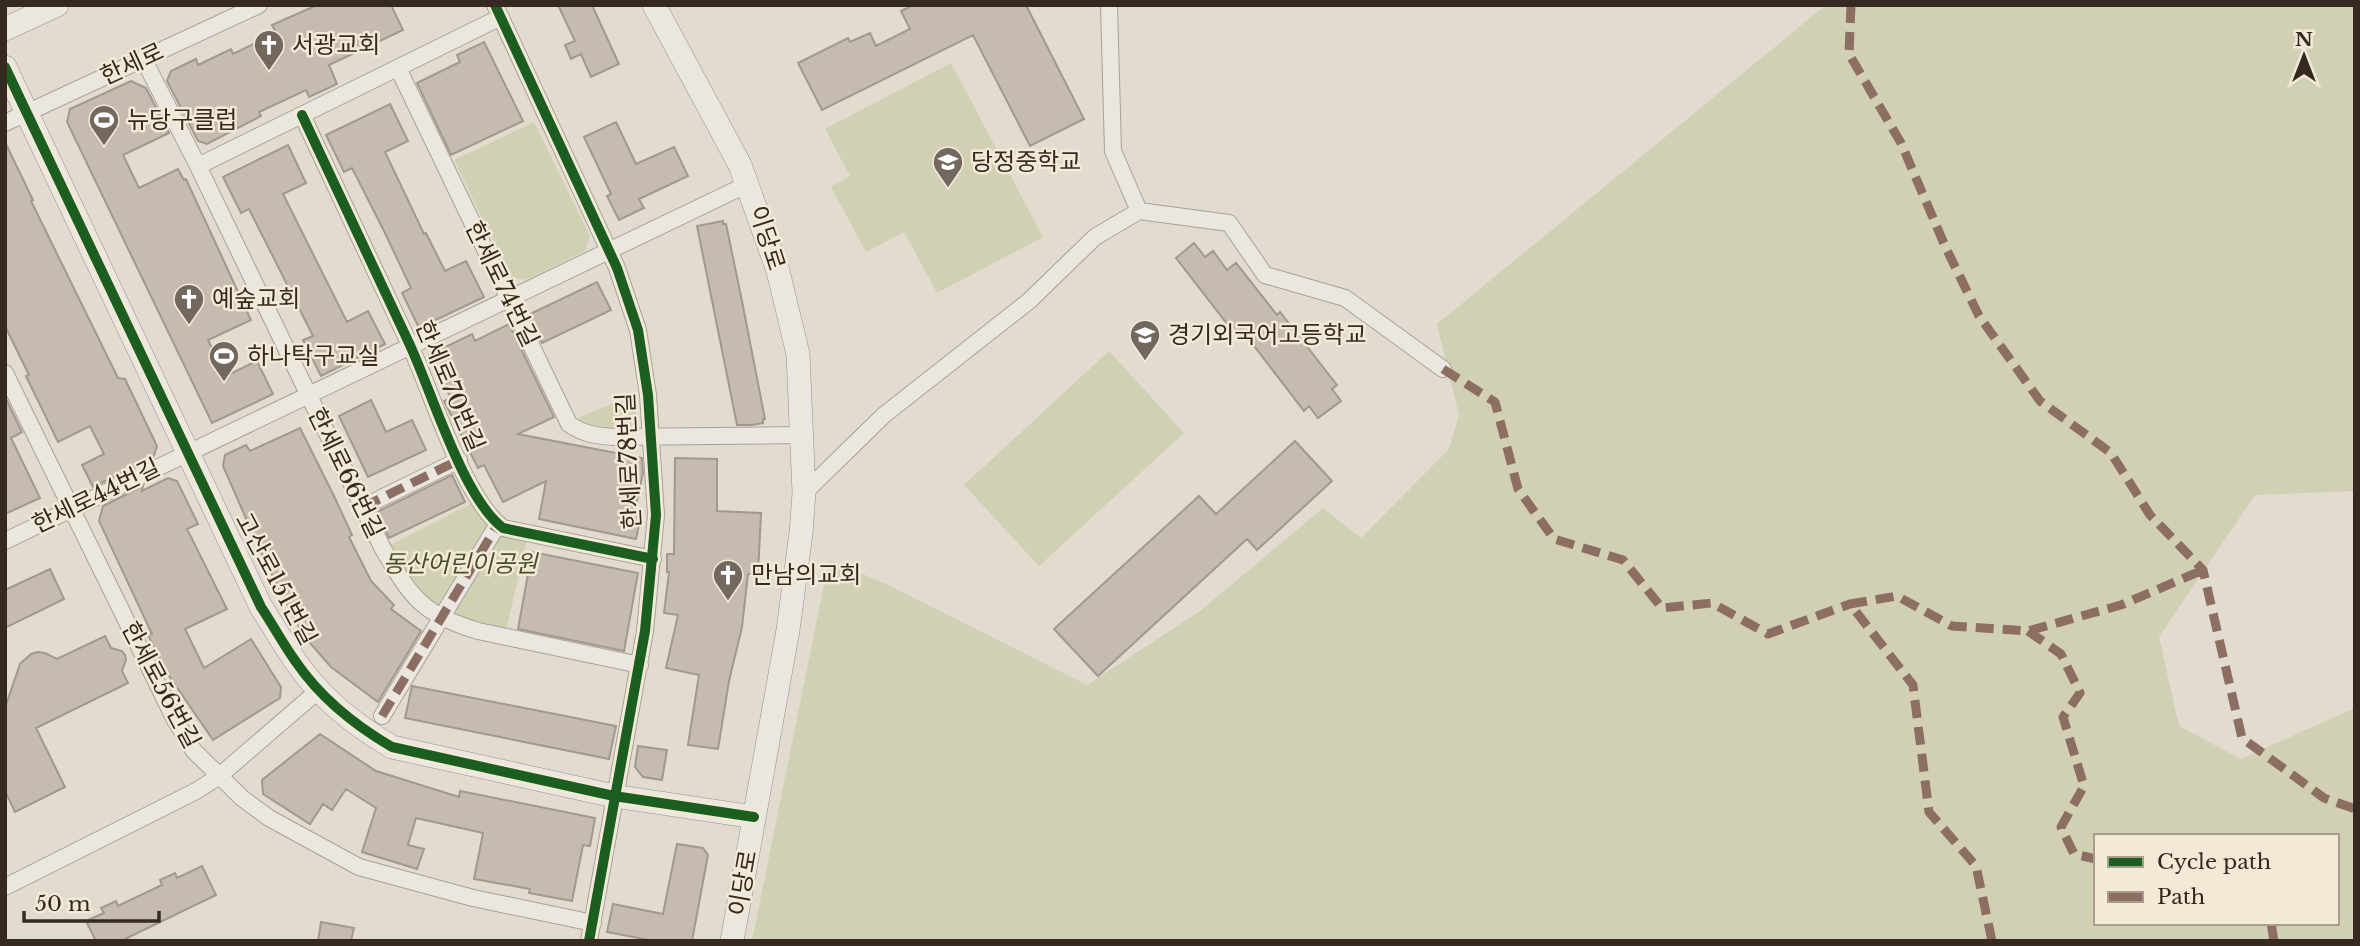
<svg xmlns="http://www.w3.org/2000/svg" width="2360" height="946" viewBox="0 0 2360 946" font-family="'Libre Baskerville','Noto Sans KR',serif">
<rect width="100%" height="100%" fill="#e2dbcf"/>
<!-- green -->
<path fill="#d2d0b3" fill-rule="evenodd" d="M1826 5H2355V491L2255 495 2159 637 2179 726 2241 759 2355 708V941H752L829 560 884 583 1087 685 1200 611 1323 508 1361 538 1449 449 1459 415 1437 324ZM2096 836H2337V923H2096Z
M951 63 1043 237 937 293 904 232 866 252 831 187 850 176 825 129Z
M534 122 590 236 585 251 525 280 511 277 454 160Z
M1109 351 1184 433 1039 566 964 485Z
M635 394 637 434 586 426 578 418Z
M472 503C488 529 499 531 527 539L506 631 458 619 412 588 390 545Z"/>
<!-- building -->
<path fill="#c5bbb0" stroke="#a2988e" stroke-width="2" d="M317 5H391L403 30 329 65 337 84 309 97 306 90 259 112 261 116 207 144 198 141 167 81 171 71 196 59 198 65 231 49 233 54 276 33 272 25Z
M558 5H592L619 64 591 77 581 54 571 59 565 45 575 41Z
M913 5H1026L1084 119 1030 146 973 35 822 110 798 63 848 38 850 42 870 33 876 46 910 29 901 11Z
M484 42 523 121 451 155 417 83 460 62 457 55Z
M131 81 146 88 169 133 123 155 139 188 178 169 184 180 186 179 251 320 208 340 226 376 257 361 273 394 212 423 67 122 70 109Z
M390 104 408 141 385 152 424 234 426 233 445 271 466 261 484 297 419 328 402 293 411 288 384 231 352 168 344 172 326 135Z
M616 122 636 164 674 147 688 176 639 199 644 208 619 220 607 196 611 194 584 137Z
M5 142 33 200 31 201 118 378 125 379 157 446 153 458 93 487 82 465 104 454 90 426 58 442 26 376 29 375 5 326Z
M288 145 306 183 283 194 347 322 368 311 385 344 321 376 303 340 313 336 249 209 241 213 223 177Z
M723 221V224H726L741 296 765 419H763V423L752 425H737L697 226Z
M1194 243 1205 257 1213 251 1227 270 1236 263 1277 315 1280 312 1337 385 1332 389 1341 401 1318 418 1309 406 1304 411 1241 329 1235 334 1176 258Z
M597 282 611 310 542 343 528 315Z
M509 324 554 417 518 434 642 458 643 473 635 510 642 511 636 539 539 519 546 481 503 502 484 465 478 468 444 401 451 398 429 355 472 334 475 341Z
M5 397 22 432 11 438 40 498 5 514Z
M371 400 386 432 412 420 426 450 368 477 339 416Z
M300 428 334 496 352 535 349 537 371 581 394 605 391 609 421 631 378 702 331 667 303 635 262 555 223 466 225 455 246 445 250 451Z
M1295 441 1332 481 1257 550 1247 539 1098 676 1054 629 1199 496 1216 514Z
M675 458 717 459V511L761 513 758 574H748L742 627 729 681 718 749 688 745 699 675 666 668 678 615 664 613 669 572H667V554H674Z
M452 475 465 502 389 538 377 512Z
M168 478 177 481 198 524 187 529 227 609 185 629 204 668 251 639 281 687 280 698 213 740 167 673 148 635 152 634 99 521 103 506 143 486 142 491Z
M532 552 638 573 624 651 518 629Z
M50 569 64 599 5 628V590Z
M105 636 111 648 122 651 125 655 126 660 122 671 128 683 36 728 65 787 15 812 5 791V708L20 664 31 654 38 652 45 653 57 659Z
M412 686 616 726 609 759 405 718Z
M320 734 376 771 459 797 460 791 595 818 590 846 583 845 572 901 529 893 530 889 474 879 483 833 416 818 408 845 424 849 417 869 362 852 376 808 346 789 332 810 323 804 310 824 263 794 262 780Z
M638 746 667 750 662 780 643 777 635 767Z
M677 844 703 848 708 855 692 941H654L607 932 613 904 663 914Z
M202 866 216 895 121 941H96L86 921 104 913 101 908 116 901 118 906 162 885 160 880 175 873 177 878Z
M321 922 354 928 351 941H318Z"/>
<g fill="none" stroke-linecap="round" stroke-linejoin="round">
<!-- street casing -->
<g stroke="#a8a197" stroke-width="18">
<path id="street" d="M495 5 617 268 638 330 648 395 656 515 645 631 589 941
M1109 5 1113 151 1139 211 1229 223 1265 275 1345 298 1443 369
M143 58 198 166 382 547C411 597 420 613 478 631L640 665
M398 68 569 424C583 434 597 436 614 437L802 435
M302 115C338 191 374 267 409 343 432 392 463 498 503 528L653 559
M5 123 259 5
M198 166 501 17
M5 373 175 720 194 751 242 798 269 818 359 867 473 898 593 923
M804 493 884 415 1029 301 1095 237 1139 211
M363 507 459 460
M5 541 748 184
M382 716 498 524
M5 887 196 791 218 777 319 690"/>
</g>
<!-- secondary casing -->
<g stroke="#979088" stroke-width="24">
<path id="secondary" d="M654 5 740 165 778 271 798 354 804 493 801 533 788 630 732 941
M5 29 57 5
M5 67 261 607C273 625 283 644 296 662 320 697 356 726 392 747L614 796 754 817"/>
</g>
<!-- street -->
<use href="#street" stroke="#ebe7e0" stroke-width="16"/>
<!-- secondary -->
<use href="#secondary" stroke="#ebe7e0" stroke-width="23"/>
<!-- quiet -->
<path stroke="#8d6e63" stroke-width="9" stroke-dasharray="18 9" stroke-linecap="butt" d="M1851 5 1849 54 1901 143 1945 246 1979 316 2040 401 2111 453 2150 515 2203 570 2242 738 2324 798 2355 809
M1443 369 1495 402 1518 489 1554 539 1623 560 1662 608 1712 603 1768 634 1850 604
M363 507 459 460
M2028 631 2061 654 2080 693 2063 717 2084 786 2061 827 2074 854 2096 859
M382 716 498 524
M2271 923 2274 941
M1992 941 1976 866 1929 812 1913 685 1850 604 1897 596 1952 626 2028 631 2121 605 2203 570"/>
<!-- cycleway casing -->
<g stroke="#f2e9d6" stroke-width="15">
<path id="cycleway" d="M495 5 617 268 638 330 648 395 656 515 645 631 589 941
M5 67 261 607C273 625 283 644 296 662 320 697 356 726 392 747L614 796 754 817
M302 115C338 191 374 267 409 343 432 392 463 498 503 528L653 559"/>
</g>
<!-- cycleway -->
<use href="#cycleway" stroke="#1b5e20" stroke-width="10"/>
</g>
<!-- icons -->
<defs>
<g id="church-pin" transform="scale(1.575)"><path d="M0 17L-7.5 6A9.5 9.5 0 1 1 7.5 6Z" fill="#72685d" stroke="#f2e9d6"/><path d="M-1.2-6h2.4v3.5h3.3v2.4h-3.3V6h-2.4V-.1h-3.3v-2.4h3.3Z" fill="#fff"/></g>
<g id="stadium-pin" transform="scale(1.575)"><path d="M0 17L-7.5 6A9.5 9.5 0 1 1 7.5 6Z" fill="#72685d" stroke="#f2e9d6"/><path d="M0-5a6.5 5 0 1 0 0 10a6.5 5 0 1 0 0-10ZM-3.5-1.8h7v3.6h-7Z" fill="#fff"/></g>
<g id="school-pin" transform="scale(1.575)"><path d="M0 17L-7.5 6A9.5 9.5 0 1 1 7.5 6Z" fill="#72685d" stroke="#f2e9d6"/><path d="M0-5L7-2L0 1L-7-2ZM-4 1L0 2.5L4 1V4Q0 6-4 4Z" fill="#fff"/></g>
</defs>
<g fill-rule="evenodd">
<use href="#church-pin" x="269" y="45"/>
<use href="#stadium-pin" x="104" y="120"/>
<use href="#school-pin" x="948" y="162"/>
<use href="#church-pin" x="189" y="299"/>
<use href="#school-pin" x="1145" y="335"/>
<use href="#stadium-pin" x="224" y="356"/>
<use href="#church-pin" x="728" y="575"/>
</g>
<g text-anchor="middle" stroke-width="5" stroke-linejoin="round" paint-order="stroke">
<!-- poi labels -->
<g font-size="24" fill="#362a20" stroke="#f2e9d6" text-anchor="start">
<text x="292" y="53">서광교회</text>
<text x="127" y="128">뉴당구클럽</text>
<text x="971" y="170">당정중학교</text>
<text x="212" y="307">예숲교회</text>
<text x="1168" y="343">경기외국어고등학교</text>
<text x="247" y="364">하나탁구교실</text>
<text x="751" y="583">만남의교회</text>
</g>
<!-- street labels -->
<g font-size="24" fill="#362a20" stroke="#f2e9d6">
<text transform="translate(132 64) rotate(-25)" y="8">한세로</text>
<text transform="translate(767 238) rotate(72)" y="8">이당로</text>
<text transform="translate(502 284) rotate(64)" y="8">한세로74번길</text>
<text transform="translate(450 386) rotate(67)" y="8">한세로70번길</text>
<text transform="translate(629 461) rotate(-93)" y="8">한세로78번길</text>
<text transform="translate(346 473) rotate(64)" y="8">한세로66번길</text>
<text transform="translate(96 496) rotate(-26)" y="8">한세로44번길</text>
<text transform="translate(276 579) rotate(62)" y="8">고산로151번길</text>
<text transform="translate(161 685) rotate(62)" y="8">한세로56번길</text>
<text transform="translate(743 883) rotate(-80)" y="8">이당로</text>
</g>
<!-- park labels -->
<g font-size="24" font-style="italic" fill="#485029" stroke="#f2e9d6">
<text x="460" y="572">동산어린이공원</text>
</g>
</g>
<!-- border -->
<rect width="2360" height="946" fill="none" stroke="#362a20" stroke-width="14"/>
<!-- legend -->
<rect x="2094" y="834" width="245" height="91" fill="#f2e9d6" stroke="#a79d8d" stroke-width="2"/>
<rect x="2108" y="857" width="35" height="10" fill="#1b5e20" stroke="#a79d8d" stroke-width="2"/>
<text x="2157" y="869" font-size="21" fill="#362a20">Cycle path</text>
<rect x="2108" y="892" width="35" height="10" fill="#8d6e63" stroke="#a79d8d" stroke-width="2"/>
<text x="2157" y="904" font-size="21" fill="#362a20">Path</text>
<!-- north arrow -->
<g transform="translate(2304 56)" stroke="#f2e9d6" stroke-width="5" paint-order="stroke">
<path d="M0-5L12 26L0 18L-12 26Z" fill="#362a20"/>
<text y="-10" font-size="19" font-weight="bold" text-anchor="middle" fill="#362a20">N</text>
</g>
<!-- scale -->
<path d="M24 911v10h135v-10" fill="none" stroke="#362a20" stroke-width="3.5"/>
<text x="35" y="911" font-size="21" fill="#362a20" stroke="#f2e9d6" stroke-width="5" paint-order="stroke">50 m</text>
</svg>
